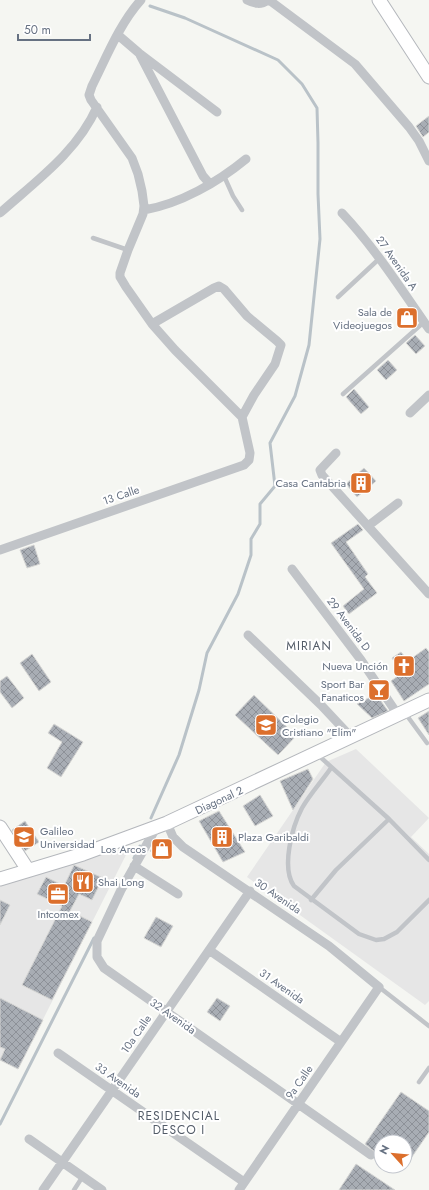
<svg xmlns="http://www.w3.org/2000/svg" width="429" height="1190" viewBox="0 0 429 1190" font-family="Jost,sans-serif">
<defs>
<pattern id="building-cross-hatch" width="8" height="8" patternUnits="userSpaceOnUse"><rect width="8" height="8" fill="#a8adb4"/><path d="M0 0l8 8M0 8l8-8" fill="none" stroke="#8d9198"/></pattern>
</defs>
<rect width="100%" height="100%" fill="#f5f6f2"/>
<!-- built -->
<path fill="#e6e6e6" d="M356 749 429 818 411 837 429 854V1001L425 1005 247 877 326 762Z
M130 847 18 1069 0 1060V884L76 861Z"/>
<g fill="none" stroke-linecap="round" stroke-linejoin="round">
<!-- stream -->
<path stroke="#b9c2c8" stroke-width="3" d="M150 6 185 18 278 60 302 84 317 108 318 143V194L320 239 309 345 295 396 270 443 275 486 260 504V524L251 539V555L238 594 207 653 199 690 179 755 151 818
M134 858 140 846
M0 1124 94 938"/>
</g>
<!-- building -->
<path fill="url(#building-cross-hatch)" stroke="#d7d7d5" d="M429 116V132L423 137 416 126Z
M407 308 417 322 408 328 398 315Z
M415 335 425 346 416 354 406 343Z
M388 360 397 370 386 380 377 370Z
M354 389 369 407 361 414 346 397Z
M364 468 376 481 357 497 346 484Z
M358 524 363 530 346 542 368 574 365 577 377 593 349 614 343 606 364 589 331 543Z
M34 545 40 564 27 568 20 550Z
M426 648 429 652V684L404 701 391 681 402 673 392 658 401 652 408 661Z
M32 654 51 682 39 691 20 663Z
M7 676 24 698 12 708 0 692V681Z
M376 694 388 711 372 718 357 704Z
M254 695 296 736 278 755 235 715Z
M429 711V735L418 718Z
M54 724 83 742 61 777 47 768 62 742 48 733Z
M308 769 313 779 293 810 280 781Z
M260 795 273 816 255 826 243 806Z
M219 811 245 852 223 862 199 821Z
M25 821 39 842 25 851 12 830Z
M158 841H164L173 847 163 860 150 851Z
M74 865 103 878 92 900 79 894 70 911 92 922 52 1000 22 985 62 906 37 894 46 877 64 886Z
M0 900 10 905 0 925Z
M156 917 173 926 161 947 144 938Z
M0 998 43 1020 18 1069 0 1060 5 1049 0 1047Z
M217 998 230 1006 220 1021 207 1012Z
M401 1092 429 1111V1132L405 1167V1142H381V1157L365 1144Z
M356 1164 395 1190H339Z"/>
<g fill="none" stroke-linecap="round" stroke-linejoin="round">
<!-- secondary casing -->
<g stroke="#b4b7bc" stroke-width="15">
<path id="secondary" d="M379 0 429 77
M0 827 28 870
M0 879 83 854 167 823 429 700"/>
</g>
<!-- lane -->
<path stroke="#c1c4c8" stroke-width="4.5" d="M224 176 233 196 242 210
M93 238 128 250
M338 297 380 258
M343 394 424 322
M405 713 427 743
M318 755 389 819 429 860
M331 768C322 781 310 794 302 808 292 827 281 868 294 886L359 934 376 940 384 939 397 932 429 900
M311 900 336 870 389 819
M379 987 429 1026
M419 1082 429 1068
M74 1190 83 1176"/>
<!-- street -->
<path stroke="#c1c4c8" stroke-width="9" d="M247 0C255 4 261 5 268 0
M269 0 355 64 409 127 419 141 429 161
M118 35 139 53 217 112
M139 53 203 176 210 184
M144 210C180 204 218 182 246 159
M0 213C36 181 77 152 97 107
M342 213C375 248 401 289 429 329
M152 324 214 288 219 286 224 289 247 316 277 341 281 345 275 364 254 395 242 417
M410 413 429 395
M336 453 320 470 322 475 429 594
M368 526 398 503
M0 550 244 465 249 460 250 453 242 417 175 350 152 324 126 287 120 277V273L128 250 143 214 144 206 142 191 138 174 132 158 91 100 89 95 92 86C106 58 120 23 141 0
M292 569 361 660 398 715
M248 635 321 705 351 737
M167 823 173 837 183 847 329 946 379 987 239 1190
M156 828 121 890 97 941V957L104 968 371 1155
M134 866 178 894
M209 950 341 1042
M58 1053 244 1182
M29 1139 102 1190
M43 1190 250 891"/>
<!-- secondary -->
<use href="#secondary" stroke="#fff" stroke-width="13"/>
</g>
<!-- icons -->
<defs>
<g id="shop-square" transform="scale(1.15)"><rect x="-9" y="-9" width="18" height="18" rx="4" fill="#dc6f2c" stroke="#fff"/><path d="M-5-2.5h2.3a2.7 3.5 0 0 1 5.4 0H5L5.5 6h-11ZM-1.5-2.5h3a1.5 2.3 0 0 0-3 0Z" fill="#fff"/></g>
<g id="building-square" transform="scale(1.15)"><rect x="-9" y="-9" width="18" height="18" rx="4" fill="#dc6f2c" stroke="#fff"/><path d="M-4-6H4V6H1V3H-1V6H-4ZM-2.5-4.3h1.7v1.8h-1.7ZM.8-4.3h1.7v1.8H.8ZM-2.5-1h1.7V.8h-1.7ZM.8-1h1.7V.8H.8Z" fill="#fff"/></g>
<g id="church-square" transform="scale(1.15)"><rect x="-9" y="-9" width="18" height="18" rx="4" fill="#dc6f2c" stroke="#fff"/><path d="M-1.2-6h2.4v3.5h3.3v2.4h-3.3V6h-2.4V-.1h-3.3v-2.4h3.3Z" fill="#fff"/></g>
<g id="bar-square" transform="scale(1.15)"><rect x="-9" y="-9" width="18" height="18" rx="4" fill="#dc6f2c" stroke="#fff"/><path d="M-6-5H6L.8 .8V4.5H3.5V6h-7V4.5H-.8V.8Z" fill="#fff"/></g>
<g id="school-square" transform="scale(1.15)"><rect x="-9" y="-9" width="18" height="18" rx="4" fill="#dc6f2c" stroke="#fff"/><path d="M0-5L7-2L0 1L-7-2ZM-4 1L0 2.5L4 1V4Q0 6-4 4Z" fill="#fff"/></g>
<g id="university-square" transform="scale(1.15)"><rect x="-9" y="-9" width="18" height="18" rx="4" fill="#dc6f2c" stroke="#fff"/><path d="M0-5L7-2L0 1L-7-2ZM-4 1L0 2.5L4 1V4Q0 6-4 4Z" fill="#fff"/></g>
<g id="restaurant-square" transform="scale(1.15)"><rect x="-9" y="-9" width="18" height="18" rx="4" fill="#dc6f2c" stroke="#fff"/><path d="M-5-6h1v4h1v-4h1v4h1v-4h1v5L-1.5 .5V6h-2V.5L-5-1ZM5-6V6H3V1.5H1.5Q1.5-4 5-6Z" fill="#fff"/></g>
<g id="office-square" transform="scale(1.15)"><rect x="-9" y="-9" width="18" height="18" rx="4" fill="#dc6f2c" stroke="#fff"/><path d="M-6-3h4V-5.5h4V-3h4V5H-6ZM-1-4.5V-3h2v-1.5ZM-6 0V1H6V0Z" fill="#fff"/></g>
</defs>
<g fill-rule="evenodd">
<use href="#shop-square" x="407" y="318"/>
<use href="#building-square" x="361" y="483"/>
<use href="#church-square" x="404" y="666"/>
<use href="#bar-square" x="379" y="690"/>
<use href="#school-square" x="266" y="725"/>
<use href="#university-square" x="24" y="837"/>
<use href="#building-square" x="222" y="837"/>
<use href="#shop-square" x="162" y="849"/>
<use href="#restaurant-square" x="83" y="882"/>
<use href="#office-square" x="58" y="894"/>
</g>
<g text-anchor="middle" stroke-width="4" stroke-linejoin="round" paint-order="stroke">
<!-- street labels -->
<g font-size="11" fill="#667182" stroke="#fff">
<text transform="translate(397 263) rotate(55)" y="4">27 Avenida A</text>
<text transform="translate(121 495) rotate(-19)" y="4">13 Calle</text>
<text transform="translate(349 624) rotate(53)" y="4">29 Avenida D</text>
<text transform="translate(219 800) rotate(-25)" y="4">Diagonal 2</text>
<text transform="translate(278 896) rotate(34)" y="4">30 Avenida</text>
<text transform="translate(282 986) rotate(35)" y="4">31 Avenida</text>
<text transform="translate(173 1016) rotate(35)" y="4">32 Avenida</text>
<text transform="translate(136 1034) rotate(-55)" y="4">10a Calle</text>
<text transform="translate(118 1080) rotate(35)" y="4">33 Avenida</text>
<text transform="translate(299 1082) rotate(-55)" y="4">9a Calle</text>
</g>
<!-- poi labels -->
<g font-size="11" fill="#667182" stroke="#fff" text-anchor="end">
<text x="392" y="316">Sala de<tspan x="392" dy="13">Videojuegos</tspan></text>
<text x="346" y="487">Casa Cantabria</text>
<text x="388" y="670">Nueva Unción</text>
<text x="364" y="688">Sport Bar<tspan x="364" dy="13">Fanaticos</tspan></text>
<text x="282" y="723" text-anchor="start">Colegio<tspan x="282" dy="13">Cristiano "Elim"</tspan></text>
<text x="40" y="835" text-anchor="start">Galileo<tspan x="40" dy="13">Universidad</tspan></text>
<text x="238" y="841" text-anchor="start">Plaza Garibaldi</text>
<text x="146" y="853">Los Arcos</text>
<text x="98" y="886" text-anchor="start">Shai Long</text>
<text x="58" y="918" text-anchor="middle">Intcomex</text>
</g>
<!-- neighbourhood labels -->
<g font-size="12" letter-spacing="1" fill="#535c68" stroke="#fff">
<text x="309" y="650">MIRIAN</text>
<text x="179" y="1120">RESIDENCIAL<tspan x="179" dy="14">DESCO I</tspan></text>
</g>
</g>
<!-- north arrow -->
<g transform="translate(393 1154) rotate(297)"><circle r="19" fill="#ffffff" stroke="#c2c6cd"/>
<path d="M0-3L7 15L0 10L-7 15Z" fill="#dc6f2c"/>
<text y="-6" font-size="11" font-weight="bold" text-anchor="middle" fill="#667182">N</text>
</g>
<!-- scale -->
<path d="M18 34v6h72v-6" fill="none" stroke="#667182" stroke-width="2"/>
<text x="24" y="34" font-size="12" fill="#667182" stroke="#ffffff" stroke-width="3" paint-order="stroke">50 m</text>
</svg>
